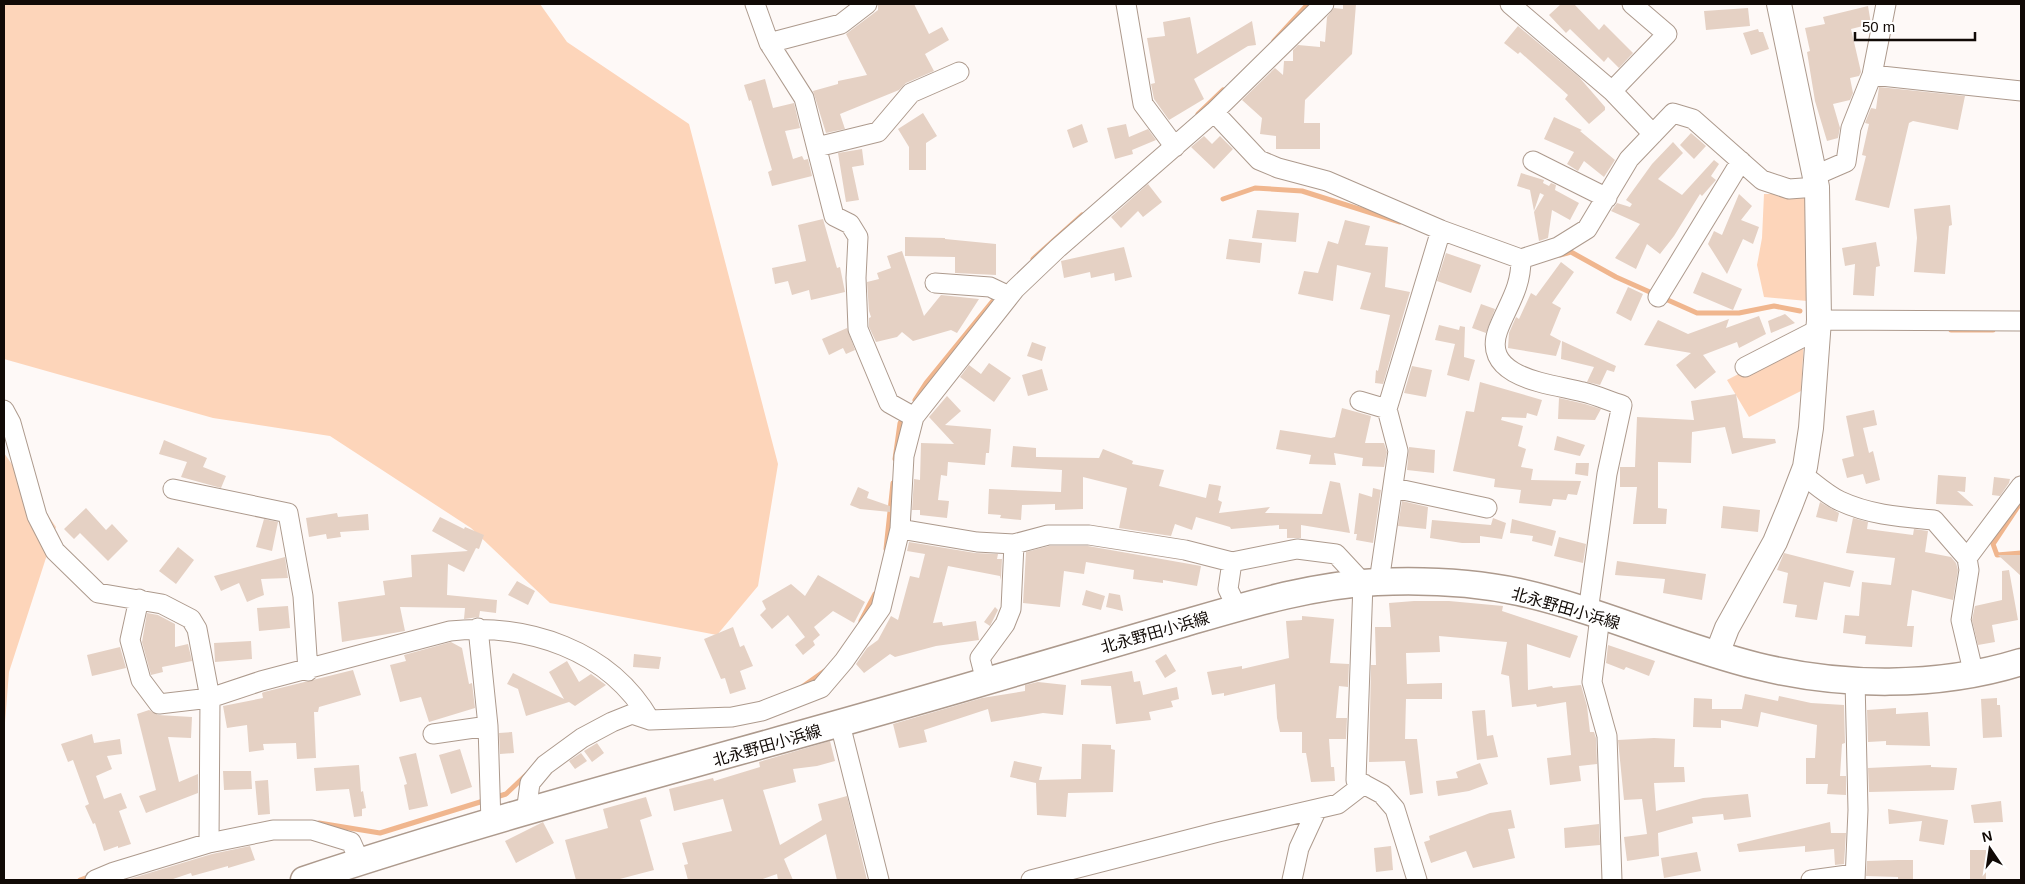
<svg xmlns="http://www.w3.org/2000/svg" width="2025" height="884" viewBox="0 0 2025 884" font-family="Helvetica,'Noto Sans JP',sans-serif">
<rect width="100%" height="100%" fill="#fef9f7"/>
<!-- green -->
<path fill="#fdd5ba" d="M4 4H540L567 42 689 124 778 464 758 586 717 635 550 603 471 528 330 436 213 418 4 359Z
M1764 194H1808L1807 301 1764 297 1757 265 1762 238Z
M1804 340 1801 391 1749 417 1727 380Z
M4 453 56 527 9 672 4 735Z"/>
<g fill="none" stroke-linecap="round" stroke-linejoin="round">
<!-- stream -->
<path stroke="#f0b68e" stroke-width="5" d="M1274 41 1308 4
M1198 114 1223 90
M1223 199 1255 188 1302 191 1400 222
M1560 255 1571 252 1616 277 1697 313H1739L1774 306 1800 311
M1033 259 1082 215
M1951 330H1993
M915 400 926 383 996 297
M895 459 900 423
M2021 502 1993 544 1997 555 2021 553
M886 549 893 483
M861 621 875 594
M802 687 826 670
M319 823 380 833 506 794 526 775
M80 880 91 876"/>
</g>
<!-- building -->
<path fill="#e5d1c4" d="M878 4H914L929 34 942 27 949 40 925 54 934 71 906 83 899 90 840 114 845 129 826 133 813 91 838 84V81L867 75 846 34 878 10Z
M1343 4H1356L1352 54 1305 100 1304 123H1320V149H1276V136L1260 134 1262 118 1242 100 1275 68 1283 75 1284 61H1293V50L1298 45 1320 47V41L1325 42 1327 17 1334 8 1343 9Z
M1561 4H1574L1599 30 1604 24 1633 53 1619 68 1608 57 1604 62 1570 29 1566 33 1549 15Z
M1868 6 1871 24 1851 29 1861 72 1859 76 1850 78 1853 93 1850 100 1833 104 1840 128 1838 138 1827 141 1815 101 1807 52 1810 51 1805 28 1825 24 1823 17Z
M1748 8 1750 26 1706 30 1704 11Z
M1190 17 1197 54 1252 21 1256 45 1248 46 1194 79 1204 99 1169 120 1154 99 1151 84 1155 83 1147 38 1165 36 1163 22Z
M1518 26 1579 77 1605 107V110L1589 124 1565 99 1568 95 1520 52 1518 54 1504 43Z
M1758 29 1759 32H1763L1769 49 1751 55 1743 33Z
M765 79 773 108 794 103 800 128 785 131 793 159 802 156 804 160 808 159 812 176 772 186 768 172 772 170 751 100 749 101 744 85Z
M1879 87 1965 96 1958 130 1913 121 1909 123 1889 208 1855 200 1866 156 1862 155 1869 124 1865 123 1871 108 1876 109Z
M923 113 937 136 926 143V170H909V147L898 129Z
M1554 117 1582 130 1580 131 1615 160 1604 177 1584 161 1578 171 1567 164 1574 152 1544 139Z
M1082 124 1088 142 1073 148 1067 130Z
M1126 124 1129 137 1148 129 1156 140 1132 150 1133 154 1115 159 1107 128Z
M1691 133 1706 146 1694 159 1680 145Z
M1204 136 1212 144 1220 136 1233 149 1214 169 1191 147Z
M1673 142 1683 153 1658 179 1682 195 1714 160 1719 164 1711 176 1716 180 1702 196 1700 194 1674 236 1660 254 1647 244 1636 269 1615 258 1640 224 1611 211 1617 203 1630 207 1632 204 1626 200 1652 164Z
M862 149 864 165 852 167 859 200 846 202 838 153Z
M1521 173 1544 180 1543 183 1549 186 1551 183 1556 185 1555 190 1579 203 1570 220 1552 210 1548 238 1539 241 1534 212 1544 195 1540 193 1534 211 1530 190 1517 186Z
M1148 184 1162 202 1143 217 1138 211 1121 228 1111 217Z
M1739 194 1752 206 1741 220 1759 227 1753 244 1743 239 1727 274 1708 244 1714 231 1722 235Z
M1950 205 1952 225 1949 226 1945 274 1914 272 1917 238 1914 209Z
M1257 210 1299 213 1296 242 1252 238Z
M823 219 837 268 840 267 845 292 811 300 809 290 792 295 788 281 775 284 772 268 806 261 798 225Z
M1345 220 1370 226 1365 245 1388 247 1385 287 1410 292 1383 384 1375 383 1376 370 1378 371 1390 315 1360 309 1371 273 1337 265 1333 301 1298 294 1304 271 1318 273 1328 241 1338 244Z
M905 237 945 238V239L996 244V275L955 273V257L905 256Z
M1229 239 1262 243 1260 263 1226 259Z
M1876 242 1880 266 1876 267 1874 296 1853 295 1855 264 1845 266 1842 248Z
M1124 247 1132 277 1115 281 1114 273 1091 278 1090 272 1064 278 1061 261Z
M902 251 924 316 941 295 979 299 957 333 951 330 913 341 902 332 897 337 876 342 869 327V318L871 317 869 311 867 282 879 279 877 273 891 268 887 256Z
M1446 253 1481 265 1471 293 1437 281Z
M1561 262 1574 272 1552 303 1561 308 1550 335 1561 341 1556 356 1508 348 1509 333 1516 317 1519 319 1531 293 1536 296Z
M1702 272 1742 289 1733 310 1693 293Z
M1628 287 1643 294 1631 321 1616 313Z
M1481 304 1495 309 1486 333 1472 328Z
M1785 314 1795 323 1771 333 1768 321Z
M1759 316 1766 334 1739 348 1737 342 1703 355 1716 372 1695 389 1676 365 1691 353 1644 345 1658 320 1688 334 1729 319 1726 328Z
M1439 325 1459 330 1460 326 1465 327 1464 357 1475 360 1469 381 1447 375 1455 344 1435 340Z
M847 328 855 350 846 354 843 348 829 355 822 339Z
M1562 341 1616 366 1614 372 1607 370 1600 385 1587 382 1594 367 1561 359Z
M1032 342 1046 347 1042 361 1027 356Z
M989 363 1011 378 994 402 960 377 969 365 981 374Z
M1412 366 1432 370 1426 397 1404 393Z
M1042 369 1048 390 1028 396 1022 375Z
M1480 382 1542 400 1537 416 1527 413 1526 418 1502 417 1501 420 1523 426 1518 446 1526 449 1521 467 1533 469 1531 480 1581 481 1577 495 1568 494 1566 500 1553 499 1551 506 1519 503 1521 490 1494 487 1495 479 1453 471 1466 411 1474 412Z
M1736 394 1743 438 1775 439 1776 443 1732 454 1725 427 1692 432 1691 463 1658 462V508L1667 509 1666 524H1633L1637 487H1620V467H1635L1637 417 1694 420 1691 401Z
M947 396 961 411 945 425 991 429 989 453H986L985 465 948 462 947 476 941 475 938 500 949 501 947 518 920 515V510H912L914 479 920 480 921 443 954 444 929 417Z
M1559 398 1585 404 1601 409 1595 420 1558 419Z
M1342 408 1371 416 1365 443H1384L1387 452 1384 467 1362 466 1363 458 1334 453 1336 465 1309 464 1311 455 1276 449 1280 430 1331 438 1335 437Z
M1874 410 1877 425 1863 428 1869 453 1873 451 1880 480 1866 484 1863 474 1847 478 1842 459 1854 456 1846 416Z
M1557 436 1585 445 1580 456 1554 450Z
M164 440 207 458 203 467 226 476 221 488 181 477 187 462 159 454Z
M1013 446 1036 448V457L1099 458 1103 449 1133 461 1132 464 1164 470 1159 486 1206 498 1209 484 1221 486 1218 500 1222 502 1219 513 1270 507 1265 513 1322 514 1330 481 1340 483 1350 533 1301 525V538H1287V529H1279V525L1231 529 1230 527 1196 517 1192 530 1175 524 1171 536 1119 528 1127 488 1083 477V509L1055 510V504L1022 505 1021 520 1000 518 1001 515 988 514 989 489 1061 492 1062 470 1011 467Z
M1409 447 1435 450 1434 473 1407 470Z
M1576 463H1589L1588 476 1575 474Z
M1938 475 1966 477 1965 492 1957 491 1974 506 1936 504Z
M1994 477 2010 479 2009 483 2000 496 1992 495Z
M858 487 869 492 867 498 890 506V512L860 509 850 505Z
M1373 488 1381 490 1373 543 1356 540 1357 534H1354L1359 493 1372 497Z
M1402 501 1428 507 1426 529 1398 526Z
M1820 502 1839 513 1837 522 1816 517Z
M1723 506 1760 510 1758 532 1721 528Z
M86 508 106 530 112 524 128 541 108 561 80 533 74 539 64 529Z
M337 513 338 517 368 514 369 530 340 532 341 537 327 539 326 534 309 537 306 518Z
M440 517 464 529 465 527 484 535 479 549 476 548 464 572 448 564 447 595 497 600 496 613 480 611 479 617 464 619 465 608 400 607 405 631 342 642 338 602 385 595 383 581 412 577 411 555 468 551 432 531Z
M1493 518 1506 523 1502 539 1480 536V543H1462L1430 538 1432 520 1491 525Z
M1853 518 1868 522 1867 529 1913 535 1914 529 1928 531 1925 552 1951 557 1956 563 1958 570 1953 600 1912 590 1907 626H1914L1912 647 1865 644 1866 636 1843 633 1845 615 1859 616 1862 582 1891 585 1895 558 1846 553Z
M264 519 278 522 272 551 256 547Z
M1512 519 1556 531 1552 546 1532 541 1533 536 1510 533Z
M1559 537 1586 544 1583 563 1554 556Z
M909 542 975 553 998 554 997 559H1002L1001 580 1000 576 948 566 933 623 942 622 943 626 976 621 979 640 936 646 895 657 890 654 864 673 856 664 867 648 878 640 891 616 898 620 910 576 919 578 925 554 907 551Z
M1049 546H1088L1201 566 1197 586 1163 580V583L1133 579 1134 570 1086 562 1084 574 1064 571 1060 607 1023 603 1026 552Z
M178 547 194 560 176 584 159 571Z
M1784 553 1854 571 1850 587 1824 582 1817 620 1795 617 1797 605 1783 603 1788 573 1777 570Z
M1998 555H2021V576Z
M285 557 288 578 261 579 264 595 247 602 239 583 221 591 214 576Z
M1617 561 1706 574 1702 600 1663 593 1665 579 1615 575Z
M2009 570 2018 620 1992 625 1995 642 1978 645 1972 620 1975 606 2002 600V571Z
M818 575 865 602 854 623 833 611 814 627 820 635 813 641 815 645 803 655 795 645 805 637 788 615 772 629 760 615 766 609 762 601 791 584 805 596Z
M517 581 535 591 528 605 508 595Z
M1086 590 1105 596 1101 610 1082 605Z
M1109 593 1120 595 1123 611 1106 607Z
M1414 601H1449L1503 606 1502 611 1578 636 1570 658 1527 644 1528 690 1552 686 1553 688 1581 685 1587 706 1590 732H1594L1596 738 1597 764 1579 766 1581 781 1550 785 1547 758 1571 755 1566 702 1537 707 1536 704 1512 707 1509 676 1501 674 1507 642 1439 636 1440 652 1406 653 1407 684 1442 683V699H1406L1405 739H1417L1423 793 1410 795 1405 761 1369 762 1371 665H1376L1375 627H1391L1389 603Z
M288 606 290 628 259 631 257 608Z
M995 607 998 610 990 626 984 622Z
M147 613 158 615 175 624V647L188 644 192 661 162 667 163 672 151 675 142 642Z
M1302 616 1334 619 1330 663 1349 664 1348 687 1339 686 1336 718H1347L1346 739H1329L1331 767H1334L1335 781 1311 782 1306 753H1302V732H1280L1277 718 1275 684 1224 696V693L1212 695 1207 672 1242 666V669L1289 658 1286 621 1302 620Z
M733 627 740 647 744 645 753 666 740 671 746 689 730 694 725 678 721 679 704 639Z
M251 641 252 659 215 662 214 643Z
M451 642 462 648 469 684 472 683 475 708 429 722 421 697 400 702 390 665 406 661 404 655Z
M1608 645 1655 661 1649 676 1626 667 1624 670 1606 663Z
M120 647 126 668 92 676 87 655Z
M634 654 661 657 659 669 633 667Z
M1166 654 1176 671 1165 678 1155 661Z
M567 661 579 682 591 674 606 685 575 706 569 702 526 716 518 689 507 684 513 673 564 699 549 672Z
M353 670 361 695 319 707 318 712H314L316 758 297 759 296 743 263 744 264 750 249 752 247 725 227 728 223 706 263 698 262 693 264 692Z
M1132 671 1134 682 1140 681 1143 695 1177 687 1179 699 1171 701 1173 707 1149 712 1151 720 1116 724 1111 686 1081 685V680Z
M1038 682 1066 685 1063 715 1043 713 991 722 988 709 924 730 927 742 899 748 893 724 982 698 1025 691V685Z
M1745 694 1778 701 1779 696 1811 703 1844 705 1845 743 1842 744 1840 776H1846V795L1827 794 1828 784H1806V758H1815L1817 725 1761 712 1758 727 1721 720V728L1693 727 1694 698 1712 699V709H1742Z
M1997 698V705H2000L2002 737 1983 738 1981 699Z
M1896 708V714L1928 712 1930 746 1886 745V741L1868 742 1867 710Z
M149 710 158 715 192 717 191 738 168 737 179 782 198 774V793L146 813 139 796 156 790 137 714Z
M1485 710 1487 736 1493 735 1498 757 1477 760 1472 711Z
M512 732 514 753 500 754 499 733Z
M92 734 94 743 120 739 122 754 107 756 112 769 96 776 104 799 121 793 127 808 119 811 131 844 118 848V846L104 851 95 823 93 824 85 806 89 804 73 760 68 762 61 744Z
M1654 738 1675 739 1674 767H1684L1685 782 1654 783 1656 811 1703 798 1748 794 1751 817 1724 820 1723 814 1692 817 1693 823 1658 833 1659 856 1627 861 1624 837 1647 834 1642 799 1624 800 1618 740Z
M830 741 835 761 817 766 793 769 796 782 763 790 780 845 822 820 818 804 847 796 867 880H837L826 834 784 859 793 880H778L777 874 760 880H688L684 865 688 864 682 843 732 831 723 799 674 811 669 789 713 778 714 781 760 767 759 762Z
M597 743 604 753 592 762 584 751Z
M1082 744 1111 745V749L1115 750 1113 792 1068 793 1066 817 1037 815 1036 783 1010 777 1014 761 1042 767 1039 780 1081 779Z
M460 749 472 787 451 794 439 755Z
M416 753 428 806 409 810 404 785 407 784 399 757Z
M581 753 587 761 575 769 569 761Z
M1480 763 1488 784 1469 791 1438 796 1436 781 1458 778 1456 772Z
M359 765 361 792 363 791 366 808 362 809V816L354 817 349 789 316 791 314 768Z
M1931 765V767L1957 768 1954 790 1869 792 1868 768Z
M223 771H251L252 789 224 790Z
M268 780 270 814 258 815 255 781Z
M646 797 652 816 640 820 654 870 616 880H576L565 840 608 828 603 809Z
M2001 801 2003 822 1974 823 1971 805Z
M1888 809 1948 820 1944 845 1919 841 1922 821 1889 824Z
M1511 810 1515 828 1508 829 1515 858 1473 868 1466 851 1431 863 1424 842 1430 840 1429 836 1490 813Z
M543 822 554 843 516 863 505 841Z
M1830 822 1831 833H1846L1844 864 1835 865 1834 849 1805 852V846L1739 852 1737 844Z
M1599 824 1600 845 1565 848 1564 828Z
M250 846 255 860 228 868V866L192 876 191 873 170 880H126L212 854Z
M1391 846 1393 870 1376 872 1374 848Z
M1970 850H1986V879H1970Z
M1697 852 1701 871 1664 878 1661 858Z
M1898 860H1913V880H1898V877L1866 876 1867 861Z"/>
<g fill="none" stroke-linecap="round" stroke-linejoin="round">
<!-- minor casing -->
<g stroke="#ad9a8d" stroke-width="21">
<path id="minor" d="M755 4 769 43 804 98 834 216 850 224 858 237 856 278 858 329 889 403 914 417
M1126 4 1143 104 1175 147
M1510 4 1612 91 1653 134
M769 43 841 24 867 4
M1872 75 1886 4
M1612 91 1667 34 1632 4
M1214 112 1259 160 1278 168 1327 181 1441 230 1521 259 1558 247 1587 229 1629 159 1673 113 1693 119 1762 180 1789 189 1817 187
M817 147 878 132 911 93 959 72
M1533 161 1607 198
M1816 175 1846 162 1851 128 1872 75 2021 91
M1521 259C1521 289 1508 304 1498 330 1480 379 1553 384 1583 392 1596 395 1609 401 1622 405L1607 474 1588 612
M935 283 990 287 1009 296
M1658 297 1741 161
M1819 320 2021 321
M1745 367 1819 329
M1360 401 1387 409
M4 410 11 423 37 516 55 551 98 593 162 604 191 619 197 629 210 698 159 704 141 680 130 640 139 599
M1802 474C1814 483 1827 495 1840 501 1870 515 1901 517 1934 520L1967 558 1969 570 1961 620 1974 675
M1394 488 1487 508
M173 489 288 513 303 596 308 671
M900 529 977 542 1014 544 1048 535H1089L1185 550 1232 562 1297 549 1336 554 1363 583 1356 780 1382 794 1395 809 1417 880
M1967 558 2021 486
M1232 562 1228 589 1237 608
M1379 582 1398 451 1387 409 1441 230
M1600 616 1592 682 1607 736 1612 880
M478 628 488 726 491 823
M986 681 980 658 1005 624 1011 609 1014 544
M840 724 879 880
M433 734 488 726
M526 813 530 783 545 765 582 738 612 722 632 714 650 720 732 717 762 711 821 688 844 661 881 608 900 529 904 456 914 417 1015 289 1058 248 1214 112 1324 4
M209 843 210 698 261 681 450 631C527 623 609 649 650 720
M95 880 114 872 209 843 273 830H312L351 842 360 862
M1031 880 1218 832 1338 804 1364 784
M1292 880 1299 848 1317 809
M1811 880 1855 874
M1855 880 1858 810 1855 680"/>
</g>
<!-- tertiary casing -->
<g stroke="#ad9a8d" stroke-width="26">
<path id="tertiary" d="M1717 654 1727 628 1775 542 1790 506 1805 467 1811 428 1819 320 1817 187 1779 4"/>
</g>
<!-- secondary casing -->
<g stroke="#ad9a8d" stroke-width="29">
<path id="secondary" d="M304 880C521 808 744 752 963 688 1037 666 1111 644 1185 623 1247 605 1312 585 1377 582 1424 580 1472 582 1519 592 1600 610 1676 646 1757 666 1842 687 1937 688 2021 662"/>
</g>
<!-- minor -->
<use href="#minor" stroke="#fff" stroke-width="19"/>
<!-- tertiary -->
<use href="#tertiary" stroke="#fff" stroke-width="24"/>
<!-- secondary -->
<use href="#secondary" stroke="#fff" stroke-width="26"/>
</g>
<g text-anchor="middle" stroke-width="4" stroke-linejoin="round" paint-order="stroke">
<!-- street labels -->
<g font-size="16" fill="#110a06" stroke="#fff">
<text transform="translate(1566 608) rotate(16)" y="6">北永野田小浜線</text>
<text transform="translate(1155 632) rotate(-16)" y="6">北永野田小浜線</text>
<text transform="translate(767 745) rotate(-16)" y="6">北永野田小浜線</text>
</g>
</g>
<!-- border -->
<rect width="2025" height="884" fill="none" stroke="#110a06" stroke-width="10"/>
<!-- north arrow -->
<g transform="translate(1990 849) rotate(347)" stroke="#ffffff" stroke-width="4" paint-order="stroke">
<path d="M0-4L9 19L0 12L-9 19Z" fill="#110a06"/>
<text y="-8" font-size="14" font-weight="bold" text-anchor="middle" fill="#110a06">N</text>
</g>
<!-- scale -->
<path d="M1855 32v8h120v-8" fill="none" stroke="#110a06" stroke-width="2.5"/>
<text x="1862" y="32" font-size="15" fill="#110a06" stroke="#ffffff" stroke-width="4" paint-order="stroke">50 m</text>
</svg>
